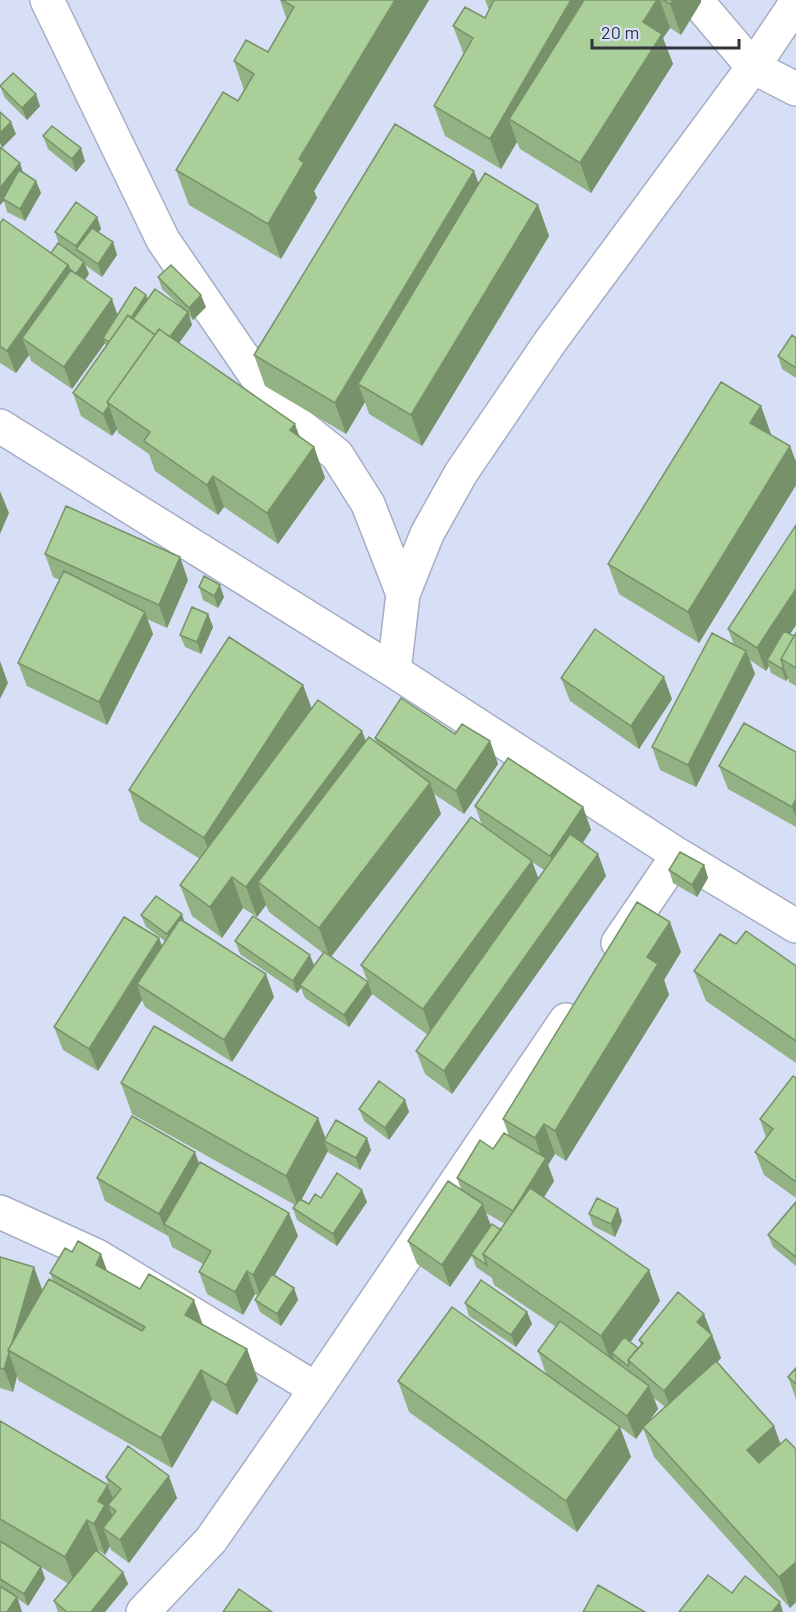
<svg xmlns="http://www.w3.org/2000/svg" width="796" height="1612" viewBox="0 0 796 1612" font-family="Barlow,sans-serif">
<rect width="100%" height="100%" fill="#d7dff7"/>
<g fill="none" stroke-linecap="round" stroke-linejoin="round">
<!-- minor casing -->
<g stroke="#a6adc4" stroke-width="36">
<path id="minor" d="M47 0 163 240 260 382 293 420 337 455 368 504 403 594
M696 0 753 67 796 89
M0 426 394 671 678 855 796 926
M394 671 403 594 427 534 461 473 550 342 753 67 796 3
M618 943 678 855
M0 1212 97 1256 316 1389
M143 1612 211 1540 316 1389 566 1020"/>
</g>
<!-- minor -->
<use href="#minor" stroke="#fff" stroke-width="33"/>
</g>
<!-- wall -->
<path fill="#92b283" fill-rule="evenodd" d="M280 0H429L314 191 317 198 281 259 189 205 176 170 238 101 244 90 234 61 268 52 287 20Z
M485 0H701V2L681 35 670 28 663 38 673 64 591 193 520 149 517 142 501 169 445 136 434 106 464 55 453 26 485 18 489 10Z
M0 86 40 106 27 120 5 98Z
M43 136 85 161 76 172 48 149Z
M0 147 23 173 36 181 41 193 25 221 7 212 4 201 0 205Z
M479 183 538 205 549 236 422 446 369 414 365 402 346 434 265 386 254 355Z
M97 217 101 229 98 233 113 242 117 255 102 277 85 265 89 274 85 280 117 314 148 299 181 307 162 289 158 277 206 307 193 320 189 315 192 325 179 343 314 447 325 478 278 544 224 507 218 515 155 471 149 454 118 433 117 429 112 436 81 416 73 393 106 346 105 343 72 389 31 361 29 355 16 373 0 363V223L51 253 59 244 55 232Z
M796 338V378L782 369 778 356Z
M761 406 771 435 790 446 796 462V485L699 643 619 594 608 564Z
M796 525V625L790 634 794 636 796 633V686L789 682 788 678 786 681 771 673 769 666 766 671 750 660 755 674 696 787 660 770 652 747 734 645 728 629Z
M45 554 188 580 167 628 147 619 153 634 107 725 27 686 18 663 60 580 53 577Z
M199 587 224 597 218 608 203 600Z
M208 614 213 627 201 654 185 647 180 635Z
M561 678 672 699 639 749 570 701Z
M303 685 312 709 362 731 366 741 376 743 375 738 455 734 490 741 498 764 464 814 434 794 441 814 331 957 368 982 361 965 482 825 475 806 583 807 591 830 583 843 598 854 606 876 452 1094 425 1074 416 1051 428 1035 372 994 349 1027 305 998 301 988 297 993 240 954 235 941 314 966 323 953 269 912 266 905 257 917 243 908 222 938 192 916 180 885 200 859 140 821 129 790ZM532 862 544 870 538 878Z
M796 752V827L728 789 719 766Z
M704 865 708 878 697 897 673 883 669 870Z
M182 914 184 922 274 997 232 1062 145 1007 142 1000 98 1071 63 1050 54 1027 159 938 162 946 165 941 146 927 141 915Z
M736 944 796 966V1063L706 1001 694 971Z
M681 952 664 979 669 995 566 1161 555 1154 548 1165 554 1181 544 1197 649 1270 660 1301 630 1342 638 1348 641 1346 639 1340 711 1334 721 1358 717 1362 781 1444 796 1449V1602L790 1608 654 1457 643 1428 636 1439 620 1427 631 1457 577 1532 409 1412 398 1381 546 1374 538 1351 556 1327 494 1285 492 1278 476 1267 472 1256 450 1287 417 1264 408 1241 461 1189 457 1178 509 1136 503 1119ZM486 1213 505 1224 501 1230 491 1225ZM654 1398 665 1407 648 1422 658 1409Z
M796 1078V1198L764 1175 755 1152 766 1138 760 1119Z
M121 1083 371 1150 360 1170 329 1153 328 1151 301 1200 309 1204 321 1198 367 1202 337 1246 297 1220 293 1208 295 1205 132 1114Z
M405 1100 409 1112 389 1140 364 1121 359 1109Z
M199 1164 298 1236 274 1275 294 1288 298 1300 281 1326 260 1312 255 1300 258 1296 255 1294 243 1315 207 1294 199 1272 203 1264 172 1247 168 1235V1236L105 1201 97 1178Z
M796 1202V1266L773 1247 768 1235Z
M618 1209 622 1221 615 1237 593 1226 589 1214Z
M72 1252 247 1349 258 1380 237 1415 212 1400 172 1468 19 1381 17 1376 13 1392 0 1388V1257L42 1289V1292L53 1281 50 1273Z
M465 1303 527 1312 532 1324 516 1347 469 1316Z
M796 1368V1399L788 1377Z
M0 1421 108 1485 113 1499 106 1477 177 1498 129 1563 111 1550 110 1546 105 1555 98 1550 97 1551 123 1572 128 1584 105 1612H58L54 1601 69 1584 41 1567 45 1579 28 1606 18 1599 22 1612H0Z"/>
<!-- shaded-wall -->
<path fill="#77916a" d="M395 0H429L314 191 317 198 281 259 268 224 299 159Z
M571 0H600L509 119 517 142 501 169 490 139Z
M657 0H660L670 28 663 38 673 64 591 193 580 163 643 22Z
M673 0H701V2L681 35 670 4Z
M36 94 40 106 27 120 22 108Z
M11 122 16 134 2 148 0 143V133Z
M81 148 85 161 76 172 72 159Z
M20 163 24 176 3 199 4 201 0 205V188Z
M474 171 486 202 358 384 365 402 346 434 335 403Z
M36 181 41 193 25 221 20 209Z
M538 205 549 236 422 446 411 415Z
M97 217 101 229 83 254 77 250 76 246Z
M113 242 117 255 102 277 98 264Z
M84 262 89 274 79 288 75 275Z
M68 265 76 288 22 338 29 355 16 373 7 351Z
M146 295 151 307 114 345Z
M201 295 206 307 193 320 189 308Z
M112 299 120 322 103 338 105 343 72 389 64 367Z
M188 312 192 325 169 357 165 344Z
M109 406 117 429 112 436 103 414Z
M761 406 772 437 750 423Z
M295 424 306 454 290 430Z
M790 446 796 462V485L699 643 688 612Z
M314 447 325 478 278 544 267 513Z
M213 476 224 507 218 515 207 485Z
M0 491 9 513 0 534Z
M180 557 188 580 167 628 159 605Z
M220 585 224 597 218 608 214 596Z
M796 589V625L771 663 767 660 769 666 766 671 757 648Z
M145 612 153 634 107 725 99 702Z
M208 614 213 627 201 654 197 642Z
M746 651 755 674 696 787 688 765Z
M0 661 8 683 0 699Z
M783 666 788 678 786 681 782 669Z
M664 677 672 699 639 749 631 726Z
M303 685 314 716 215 868 204 838Z
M362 731 373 761 258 882 266 905 257 917 246 887Z
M490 741 498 764 464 814 456 791Z
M430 783 441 814 330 958 319 928Z
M796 799V818L792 807Z
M583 807 591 830 558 879 550 856Z
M598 854 606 876 452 1094 444 1071Z
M532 861 543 891 434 1040 423 1009Z
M704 865 708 878 697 897 692 885Z
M232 877 243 908 222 938 210 907Z
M182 914 186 927 172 946 167 934Z
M670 922 681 952 664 980 669 995 566 1161 555 1131 647 957Z
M159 938 167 961 137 984 142 1000 98 1071 89 1049Z
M310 955 315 968 300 985 301 988 297 993 293 981Z
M266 974 274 997 232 1062 224 1040Z
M368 982 372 994 349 1027 344 1015Z
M405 1100 409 1112 389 1140 385 1128Z
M318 1118 327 1142 324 1141 328 1151 298 1206 286 1176Z
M544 1124 555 1154 548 1165 554 1181 521 1234 513 1211 543 1162 535 1138Z
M367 1138 371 1150 360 1170 356 1158Z
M195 1152 203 1175 164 1224 168 1235V1236L159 1214Z
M362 1190 367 1202 337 1246 333 1234Z
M483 1204 491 1227 450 1287 442 1265Z
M618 1209 622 1221 615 1237 611 1224Z
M289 1213 298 1236 261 1298 253 1275Z
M101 1254 112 1284 96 1265Z
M34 1267 42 1289 22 1359 10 1351Z
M649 1270 660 1301 619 1358 612 1353 615 1363 613 1367 601 1336Z
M247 1271 255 1294 243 1315 235 1292Z
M294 1288 298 1300 281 1326 277 1314Z
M194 1300 205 1331 185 1315Z
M527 1312 532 1324 516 1347 511 1335Z
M704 1314 721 1358 673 1414 664 1391 697 1322Z
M247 1349 258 1380 237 1415 226 1385Z
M9 1353 17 1376 13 1392 4 1369Z
M201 1370 212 1400 172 1468 161 1438Z
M649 1386 658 1409 636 1439 627 1416Z
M774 1426 785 1456 758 1481 747 1450Z
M620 1427 631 1457 577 1532 566 1501Z
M169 1476 177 1498 129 1563 120 1540Z
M108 1485 119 1515 116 1511 108 1505 115 1522 103 1528 110 1546 105 1555 94 1524 98 1501Z
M87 1520 98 1550 76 1588 65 1557Z
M796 1562V1602L790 1608 779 1577Z
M41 1567 45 1579 28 1606 24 1594Z
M123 1572 128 1584 105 1612H91Z
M17 1597 22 1612H7Z
M780 1602 783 1612H772Z"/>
<!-- building -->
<path fill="#aacf98" stroke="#77916a" stroke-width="1.5" d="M282 0H395L299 159 304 163 268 224 176 170 223 92 238 101 254 74 234 61 246 40 268 52 294 7Z
M494 0H571L490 139 434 106 473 38 453 26 465 7 485 18Z
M584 0H657L643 22 662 34 580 163 509 119Z
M663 0H673L670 4Z
M13 73 36 94 22 108 0 86Z
M0 112 11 122 0 133Z
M395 124 474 171 335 403 254 355Z
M52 126 81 148 72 159 43 136Z
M0 147 20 163 0 188Z
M19 170 36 181 20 209 3 199Z
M485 173 538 205 411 415 358 384Z
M76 202 97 217 76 246 55 232Z
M3 219 68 265 7 351 0 346V223Z
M92 228 113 242 98 264 76 249Z
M58 243 84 262 76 274 70 270 68 265 51 253Z
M171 265 201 295 189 308 158 277Z
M71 270 112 299 64 367 22 338Z
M135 287 146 295 131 318 128 315 109 342 103 338Z
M155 289 188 312 170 337 159 329 155 335 133 319Z
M128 315 155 335 107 402 109 406 103 414 73 393Z
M159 329 295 424 290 430 314 447 267 513 213 476 207 485 144 441 150 432 107 402Z
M792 335 796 338V368L778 356Z
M721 382 761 406 750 423 790 446 688 612 608 564Z
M66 506 180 557 159 605 45 554Z
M796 525V589L757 648 728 629Z
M64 571 145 612 99 702 18 663Z
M204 576 220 585 214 596 199 587Z
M192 607 208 614 197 642 180 635Z
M595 629 664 677 631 726 561 678Z
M784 631 794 636 781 659 783 666 782 669 767 660Z
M712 633 746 651 688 765 652 747Z
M796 633V668L781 659Z
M229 637 303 685 204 838 129 790Z
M401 698 455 734 462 724 490 741 456 791 375 738Z
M318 700 362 731 246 887 232 877 210 907 180 885Z
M744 723 796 752V799L792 807 719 766Z
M369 737 430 783 319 928 258 882Z
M508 758 583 807 550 856 475 806Z
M471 817 532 861 423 1009 361 965Z
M570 834 598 854 444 1071 416 1051Z
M680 852 704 865 692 885 669 870Z
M156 896 182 914 167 934 141 915Z
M637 902 670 922 647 957 658 964 555 1131 544 1124 535 1138 503 1119Z
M253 916 310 955 293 981 235 941Z
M124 917 159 938 89 1049 54 1027Z
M180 919 266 974 224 1040 137 984Z
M746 931 796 966V1041L694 971 720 934 736 944Z
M324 952 368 982 344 1015 300 985Z
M154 1026 318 1118 286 1176 121 1083Z
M793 1076 796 1078V1182L755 1152 773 1129 760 1119Z
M379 1081 405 1100 385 1128 359 1109Z
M132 1116 195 1152 159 1214 97 1178Z
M336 1120 367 1138 356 1158 324 1141Z
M504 1133 546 1158 513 1211 457 1178 480 1140 493 1149Z
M200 1162 289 1213 253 1275 247 1271 235 1292 199 1272 211 1251 164 1224Z
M337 1173 362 1190 333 1234 293 1208 300 1199 309 1204 315 1194 321 1198Z
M448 1181 483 1204 442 1265 408 1241Z
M530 1188 649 1270 601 1336 483 1254Z
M597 1198 618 1209 611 1224 589 1214Z
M796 1202V1257L768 1235Z
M492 1224 501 1230 483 1254 487 1265 471 1254Z
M78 1241 101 1254 96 1265 140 1289 149 1274 194 1300 185 1315 247 1349 226 1385 201 1370 161 1438 8 1350 49 1279 142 1331 145 1327 50 1273 65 1248 72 1252Z
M0 1257 34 1267 12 1343 8 1350 9 1353 4 1369 0 1368Z
M272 1274 294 1288 277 1314 255 1300Z
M481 1280 527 1312 511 1335 465 1303Z
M678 1292 704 1314 697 1322 712 1335 664 1391 628 1360 643 1343 639 1340Z
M452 1307 620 1427 566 1501 398 1381Z
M560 1321 649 1386 627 1416 538 1351Z
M624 1337 638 1348 628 1360 629 1365 628 1366 612 1353Z
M716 1361 774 1426 747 1450 759 1463 786 1439 796 1449V1562L779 1577 643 1427Z
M796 1368V1384L788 1377Z
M0 1421 108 1485 98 1501 105 1505 94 1524 87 1520 65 1557 0 1519Z
M128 1446 169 1476 120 1540 103 1528 116 1511 108 1505 121 1489 106 1477Z
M0 1541 41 1567 24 1594 0 1579Z
M96 1550 123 1572 91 1612H67L54 1601Z
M708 1575 732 1593 745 1576 780 1602 772 1612H679Z
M598 1585 645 1612H583Z
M0 1586 17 1597 7 1612H0Z
M239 1589 272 1612H223Z"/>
<!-- scale -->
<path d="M592 39v9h147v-9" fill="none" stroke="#31343d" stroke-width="3"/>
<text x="601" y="39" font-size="18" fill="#31343d" stroke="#d7dff7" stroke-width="4.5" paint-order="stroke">20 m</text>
</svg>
